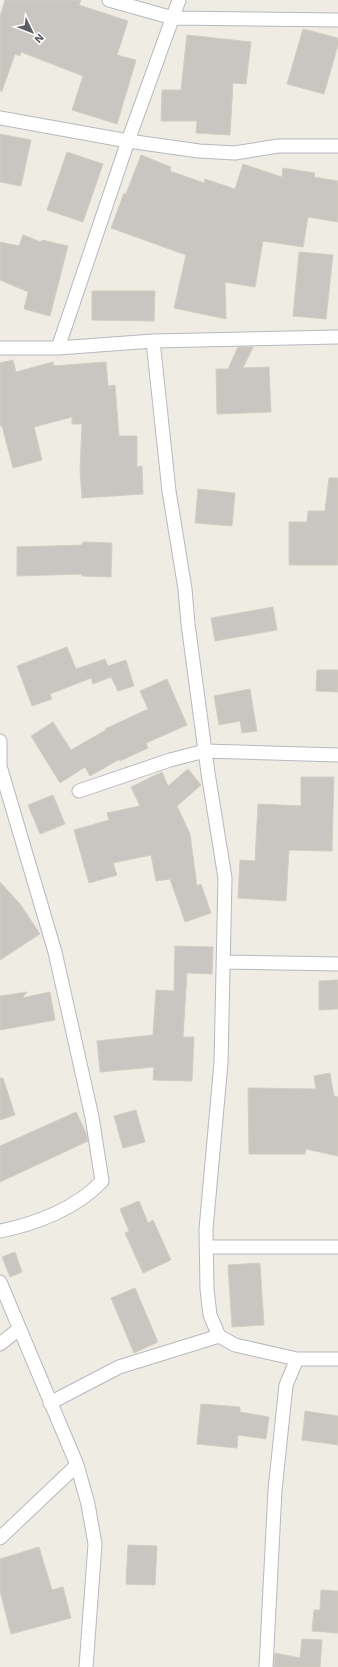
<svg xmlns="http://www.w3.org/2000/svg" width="338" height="1667" viewBox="0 0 338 1667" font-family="'Work Sans',sans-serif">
<rect width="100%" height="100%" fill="#eeece3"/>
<!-- building -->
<path fill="#c9c6c1" stroke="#d3cec2" d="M5 0H81L79 5 128 21 117 55 136 60 117 124 72 110 83 76 21 52 20 56 15 54 2 91H0V17Z
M303 29 338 38V45L324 94 287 84Z
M187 35 251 42 246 84 233 83 230 135 196 133 197 121H161L162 90H181Z
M0 134 31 140 21 186 0 182Z
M67 152 103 164 83 222 47 210Z
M141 155 171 167 170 171 204 183 205 179 235 189 243 164 282 177 283 168 315 173 314 177 338 181V222L308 217 303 247 263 241 255 287 225 282 226 319 174 308 186 255 111 228 124 193 126 194Z
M23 235 41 242 42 240 68 246 50 316 24 309 28 292 0 280V242L19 246Z
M299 252 333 255 326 319 293 316Z
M92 291H155L154 321 92 320Z
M238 347H253L243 368 269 367 271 412 217 414 216 369H228Z
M13 360 16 372 53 362 54 366 106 362 108 386 115 385 119 436H137V467L142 466 143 494 82 498 80 470 82 424H72V417L34 427 42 460 13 468 2 426H0V363Z
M329 478H338V565H289V522H307L308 511H325Z
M198 489 235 493 232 526 195 523Z
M83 542 112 543 111 577 82 576V574L17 576V547L82 545Z
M273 607 277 630 215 641 211 618Z
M67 647 76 669 105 659 108 666 126 660 134 686 118 691 111 677 93 684 91 678 50 694 52 699 32 706 17 666Z
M317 670H338V692L316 691Z
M167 679 187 725 146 743 148 748 120 761V759L90 776 85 767 60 783 31 736 53 722 71 750 106 730 105 729 148 709 140 691Z
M250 689 257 731 242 733 240 721 219 725 214 696Z
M188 769 201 785 177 806 190 834 197 886 201 884 211 913 185 922 170 879 156 881 151 855 113 863 117 875 89 883 74 830 109 820 107 813 140 806 131 787 162 772 168 786Z
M301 777H334L332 851 289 850 286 901 238 898 240 860 255 861 258 804 301 806Z
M53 795 65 824 40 834 28 805Z
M0 882 20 904 40 934 0 960Z
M175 946 213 947 212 974 187 973 183 1037H194L192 1081 153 1080 154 1067 100 1072 97 1041 153 1035 156 990 174 991Z
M338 980V1009L319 1010V981Z
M27 992 22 998 50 992 55 1020 0 1030V996Z
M330 1073 334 1096 338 1097V1156L306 1149 305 1154H249L248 1088 316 1089 314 1076Z
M0 1078H3L15 1115 0 1120Z
M136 1110 145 1142 123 1148 114 1116Z
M76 1112 86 1133 88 1141 0 1182V1146Z
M139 1201 148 1223 153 1220 171 1260 143 1273 125 1233 129 1231 120 1209Z
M15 1252 22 1272 10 1277 2 1257Z
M260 1263 264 1325 232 1327 228 1265Z
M135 1288 158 1342 134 1353 111 1298Z
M201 1404 240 1407V1412L269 1417 266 1439 238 1435 237 1448 197 1444Z
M305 1411 338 1416V1445L302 1440Z
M128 1545 157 1546 155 1585 126 1584Z
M39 1547 52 1590 63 1587 71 1618 11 1634 0 1591V1559Z
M321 1590 338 1591V1633L312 1631 314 1610H320Z
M302 1639 322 1640 320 1667H274L275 1653 300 1658Z"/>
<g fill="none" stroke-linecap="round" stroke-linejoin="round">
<!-- minor casing -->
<g stroke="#b6b9be" stroke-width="15">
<path id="minor" d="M109 0 173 18 338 20
M0 118 128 141 199 151 235 153 278 146H338
M153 341 169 491 185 589 188 624 208 773 225 878 221 1063 206 1229 207 1289 210 1315 219 1336 235 1345 297 1359
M0 348H58L153 341 338 337
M58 348 128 141 179 0
M0 741V766L55 952 92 1117 102 1181C77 1208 36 1224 0 1231
M79 791 170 760 205 751 338 755
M223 962 338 964
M206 1247H338
M0 1282 77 1465 88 1504 95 1544 86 1667
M0 1344 19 1329
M50 1403 119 1367 219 1336
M0 1538 77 1465
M266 1667 275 1490 286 1385 297 1359H338"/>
</g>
<!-- minor -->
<use href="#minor" stroke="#fff" stroke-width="13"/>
</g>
<!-- north arrow -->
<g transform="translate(32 32) rotate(133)" stroke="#ffffff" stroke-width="3" paint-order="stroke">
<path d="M0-3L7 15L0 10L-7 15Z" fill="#5b5f64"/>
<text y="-6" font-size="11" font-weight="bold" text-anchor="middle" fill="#5b5f64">N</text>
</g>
</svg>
